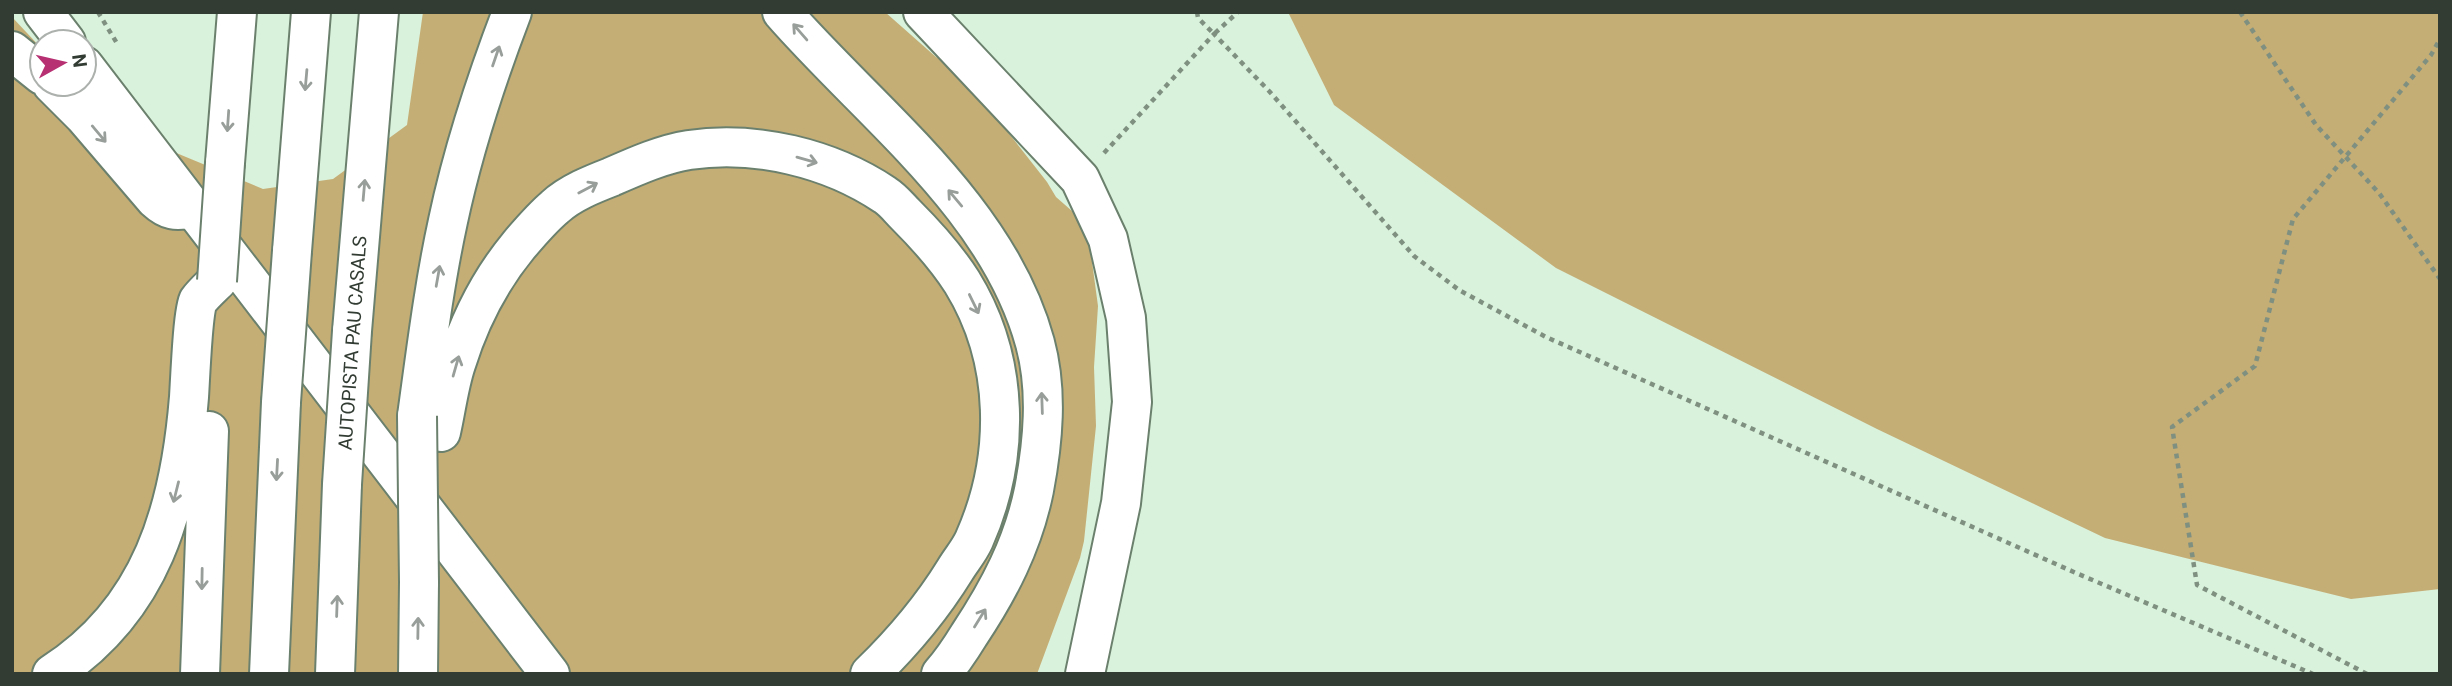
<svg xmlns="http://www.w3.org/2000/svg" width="2452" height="686" viewBox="0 0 2452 686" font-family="Roboto,sans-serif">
<rect width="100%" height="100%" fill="#d9f2db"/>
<!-- forest -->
<path fill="#c5ad76" d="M423 12H885L936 57 952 66 981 102 993 113 1047 182 1056 197 1072 211 1084 227 1090 247 1098 306 1094 367 1096 426 1084 541 1080 558 1037 674H12V17L42 49V84L116 128 263 189 333 179 407 125Z
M1288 12H2440V589L2351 599 2105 538 1877 429 1556 268 1334 105Z"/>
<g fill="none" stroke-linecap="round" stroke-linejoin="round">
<!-- minor casing -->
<g stroke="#6b816d" stroke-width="42">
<path id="minor" d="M43 12 66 42
M923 12 1080 179 1108 239 1126 318 1132 402 1121 503 1085 674
M84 66 550 674"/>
</g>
<!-- highway casing -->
<g stroke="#6b816d" stroke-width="42">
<path id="highway" d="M782 12C871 114 998 207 1035 343 1048 391 1043 442 1034 490 1023 544 999 590 969 635 961 648 952 662 941 674
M12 51 42 75
M52 84 84 116 155 199C168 211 176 212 193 208
M225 163 237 12
M292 251 311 12
M352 331 379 12
M417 416C426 351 434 285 448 221 463 150 486 80 512 12
M441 432C446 410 449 385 456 364 469 322 491 279 519 245 530 232 542 218 555 207 570 193 593 184 611 177 636 166 663 154 689 150 755 140 830 158 885 195 893 200 899 208 906 215 927 236 946 257 962 282 1010 360 1011 457 974 540 969 551 961 560 955 570 931 609 903 642 870 674
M52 674C152 610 180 508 189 397 190 382 193 309 198 301 203 294 211 287 217 281
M200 674 209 431
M269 674 281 402
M335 674 342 484
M418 674 419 582"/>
</g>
<!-- path -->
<path stroke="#7f9081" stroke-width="4.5" stroke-dasharray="5 5" stroke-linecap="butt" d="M98 12 118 45
M1197 12 1198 18 1214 34 1238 12
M2240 12 2316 125 2379 193 2440 279
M1104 153 1214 34 1269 91 1414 256 1459 290 1546 337 2076 573 2313 674
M2367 674 2197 585 2172 427 2255 366 2293 219 2431 55 2440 39"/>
<!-- minor -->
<use href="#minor" stroke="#fff" stroke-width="38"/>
<!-- highway -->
<use href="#highway" stroke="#fff" stroke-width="38"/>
<!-- highway-bridge casing -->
<g stroke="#6b816d" stroke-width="42" stroke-linecap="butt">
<path id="highway-bridge" d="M217 281 225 163
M281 402 292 251
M417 416 419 582
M342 484 352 331"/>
</g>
<!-- highway-bridge -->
<use href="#highway-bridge" stroke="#fff" stroke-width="38"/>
</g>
<!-- one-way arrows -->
<defs><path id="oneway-shaft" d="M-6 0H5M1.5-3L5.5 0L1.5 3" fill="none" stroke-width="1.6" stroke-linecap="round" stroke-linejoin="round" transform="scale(1.75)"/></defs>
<g stroke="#989e99">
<use href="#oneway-shaft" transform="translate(800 32) rotate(-131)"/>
<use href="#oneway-shaft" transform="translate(496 56) rotate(-71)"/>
<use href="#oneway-shaft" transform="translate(306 80) rotate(95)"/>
<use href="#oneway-shaft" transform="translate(228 121) rotate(94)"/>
<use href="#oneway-shaft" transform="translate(99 134) rotate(50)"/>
<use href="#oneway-shaft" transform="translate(807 160) rotate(16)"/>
<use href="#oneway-shaft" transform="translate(588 188) rotate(-28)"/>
<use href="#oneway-shaft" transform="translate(364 190) rotate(-85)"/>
<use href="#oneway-shaft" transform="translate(955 198) rotate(-130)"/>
<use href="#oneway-shaft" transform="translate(438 276) rotate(-80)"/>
<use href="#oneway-shaft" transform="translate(974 304) rotate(64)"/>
<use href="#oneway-shaft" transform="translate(456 366) rotate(-74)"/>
<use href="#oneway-shaft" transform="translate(1042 403) rotate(-92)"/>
<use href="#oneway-shaft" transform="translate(277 470) rotate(93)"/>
<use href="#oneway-shaft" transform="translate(176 492) rotate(104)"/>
<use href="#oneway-shaft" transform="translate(202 579) rotate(91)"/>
<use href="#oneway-shaft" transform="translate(337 606) rotate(-88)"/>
<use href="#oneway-shaft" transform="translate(980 618) rotate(-58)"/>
<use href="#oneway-shaft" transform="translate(418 628) rotate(-89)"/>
</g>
<g text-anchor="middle" stroke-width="6" stroke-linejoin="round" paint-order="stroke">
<!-- street labels -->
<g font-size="19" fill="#323c33" stroke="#fff">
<text transform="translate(352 343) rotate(-86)" y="7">AUTOPISTA PAU CASALS</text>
</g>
</g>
<!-- border -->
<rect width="2452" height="686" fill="none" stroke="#323c33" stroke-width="28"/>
<!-- north arrow -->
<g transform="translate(63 63) rotate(82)"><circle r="33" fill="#ffffff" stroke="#adb1ad" stroke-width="2"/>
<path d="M0-5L12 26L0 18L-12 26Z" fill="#b73072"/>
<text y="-10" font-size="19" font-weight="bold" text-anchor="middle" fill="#323c33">N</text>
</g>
</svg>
